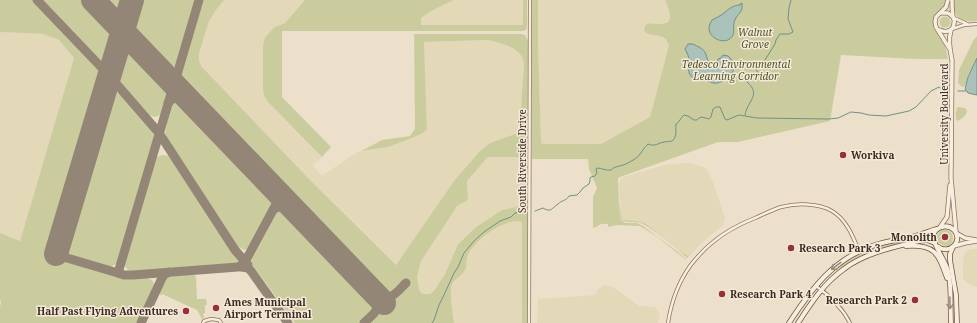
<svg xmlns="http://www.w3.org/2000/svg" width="977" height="323" viewBox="0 0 977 323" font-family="'Noto Serif',serif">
  <rect width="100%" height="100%" fill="#ede0ca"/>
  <g fill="#e3d8b8">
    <polygon points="224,0 305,0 285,23 275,27 268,102 322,157 313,166 322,176 348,158 361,151 388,147 407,140 423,133 427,129 424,42 487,40 496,41 518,51 523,58 524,63 520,123 519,130 515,134 490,143 479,152 454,181 396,265 309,179 202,67 199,61 199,54 209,21 216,10"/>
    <polygon points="454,0 523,0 523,25 421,25 421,18 433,10"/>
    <polygon points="538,0 665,0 670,11 671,16 669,20 662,24 652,23 657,35 662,36 667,39 669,45 650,117 601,144 543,144 541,143 538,48"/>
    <polygon points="0,32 43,34 59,40 74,58 20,241 0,233"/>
    <polygon points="488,157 527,157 527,192 517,189 521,192 520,204 517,207 502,210 476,227 458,243 445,274 434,291 430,294 425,294 421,293 419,288 417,277 421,261 454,211 457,206 468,200 467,181"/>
    <polygon points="691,163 703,167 706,169 713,182 725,218 723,225 721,227 705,240 688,256 681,252 646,224 641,222 623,220 621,214 619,186 620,180 623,177 668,164"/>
    <polygon points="517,221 522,222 522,323 454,323 450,290 453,282 465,271 468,256 474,246 490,232 504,224"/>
    <polygon points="971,249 977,249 977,287 967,283 963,279 963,260 965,252"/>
    <polygon points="605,285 613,287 639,306 655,307 658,311 660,315 658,323 537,323 538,299 595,295 598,289"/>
  </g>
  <g fill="#cacc9e">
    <polygon points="0,0 33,0 103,73 48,255 124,278 146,278 152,280 154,284 154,287 138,323 0,323 0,307 1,302 0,300 0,233 20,241 74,58 59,40 43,34 1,32 0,33"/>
    <polygon points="42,0 85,0 115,32 106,61 103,61 98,59"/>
    <polygon points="102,0 124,0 119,18"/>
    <polygon points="142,0 196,0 176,65 173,68 169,70 132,32"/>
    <path d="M202,0h22l-8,10 -7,11 -10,33v7l3,6 107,112 87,86 58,-84 25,-29 11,-9 25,-9 4,-4 1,-7 4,-60c-1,-4 -2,-8 -6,-11 -6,-6 -23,-11 -31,-12l-63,2 3,87 -4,4 -16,7 -19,7 -27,4 -13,7 34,-18 28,-4 5,-7 -1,-95h108l3,1 3,6 -1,116h-39l-21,24 1,19 -11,6 -3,5 -33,50 -4,16 2,12 2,4 3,1h6l4,-3 11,-17 13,-30 18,-17 26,-17 15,-3 3,-3 1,-12 -5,-4 11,4v131h-5v-101c-16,-5 -47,18 -54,33 -2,5 -1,11 -3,15 -4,8 -13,8 -14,19 -1,8 2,25 3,34h-85l40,-37 -4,-4 -14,13 -5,2 -207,-215z"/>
    <polygon points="305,0 454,0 433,10 421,18 421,25 523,25 523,0 527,0 527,27 526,30 523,31 282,31 282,97 331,147 322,157 268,102 264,95 263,89 263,46 265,37 275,27 285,23"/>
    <path d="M532,0h6v48l3,93v2l3,1h57l49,-27 19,-72c-2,-3 -2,-6 -6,-8 -5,-3 -26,-1 -16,-13 4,-1 9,0 14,0 15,-1 8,-15 4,-24h281l-3,9 -7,6 -3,12c2,3 4,4 6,7 6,7 7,16 9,25h-33l-74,-4 -11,66 -92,21h-20l-98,35c-1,13 -2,30 3,43 8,1 15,0 23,4l35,28 7,4 11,-11 -12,13c-12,-11 -30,-26 -44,-34 -7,-4 -15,0 -21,-4 -4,-14 -3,-29 -2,-43l-2,1 1,27 2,15 4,3h12l6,3 35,26 8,7h-1l-29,-23 -16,-10 -23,-1 -9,2v-3c-4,-1 -9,0 -12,3l-3,1v-31l4,-9 -8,-19 -1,-10h-56z"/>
    <path d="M953,0h24v21c-18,2 -23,-3 -24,-21z"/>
    <circle cx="945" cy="22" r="5.5"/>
    <polygon points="977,36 977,58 968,75 965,86 962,87 958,83 959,70 973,41"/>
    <path d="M128,46l41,43c-3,12 -4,37 -23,24l-29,-33z"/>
    <path d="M118,93l3,1 31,37 3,7 -1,7 -34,113c-3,6 -5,8 -12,9l-40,-12 -2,-3 44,-148 5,-10z"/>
    <polygon points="177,101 181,101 276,199 252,243 249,247 245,250 238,247 234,241 173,149 165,133 170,107 172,104"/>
    <path d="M958,107l7,1 2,3c-1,5 -5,8 -10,10 -2,-3 -2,-11 1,-14z"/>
    <path d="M162,155c7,0 9,3 13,8l63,96 -1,5 -103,8 -6,-2 -3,-4v-5l20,-67 12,-37z"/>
    <polygon points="280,209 285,209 376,304 373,310 360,323 295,323 251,263 252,259 277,212"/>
    <path d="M944,229c10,2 11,10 6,17 -14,1 -19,-12 -6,-17z"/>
    <path d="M924,235v3c-20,5 -41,8 -61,17 -9,4 -18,10 -26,17l-1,-1c4,-4 7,-8 11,-11 22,-15 52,-19 77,-25z"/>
    <path d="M190,273l4,2 2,2 1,22h9l1,6h-2v8l-2,1 1,4 -2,1 -5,-9 -35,-16 -1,2c-2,-4 -2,-5 0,-9 7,-15 14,-12 29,-14z"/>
  </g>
  <g fill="#aac2b9" stroke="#719086">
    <path d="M742,3c1,11 -4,9 -7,17 -3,6 0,11 -2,15 -5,11 -23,5 -24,-6 0,-3 1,-6 3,-9 4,-2 8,-4 12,-7 5,-4 9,-8 16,-8v-1z"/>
    <path d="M688,44h5c10,5 12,5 15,17l3,3h3l4,-4v-1l3,-1 2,-3 5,1c13,11 2,24 -11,27 -4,1 -8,-2 -12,-3 -5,0 -10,1 -14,-4 -4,-4 -1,-10 -2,-15 0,-5 -2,-8 -4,-12z"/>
    <polygon points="977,58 977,95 968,93 965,89 968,77"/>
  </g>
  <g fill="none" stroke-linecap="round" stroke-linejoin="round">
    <g stroke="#719086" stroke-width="1">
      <polyline points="958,91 966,91"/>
      <path d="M745,115c2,-14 17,-20 2,-33v-4l2,-1 8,-1 1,-3 -2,-4v-4l7,-3 2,-2 10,-16 1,-4 4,-6h9l4,-2 -5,-13 1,-11 2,-8"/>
      <path d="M535,211l8,-3c8,5 9,0 15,-4 4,-4 8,-3 11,-8l8,-1 3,-3 3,-4 6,-4 1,-3v-3l1,-1 4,-1 2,-3 -1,-4 1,-1c5,0 9,3 14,2 4,-4 7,-3 12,-5 4,-1 8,-4 12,-6 6,-4 8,-11 13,-15 7,3 10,-1 16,-2 4,-1 9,1 11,-5 2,-4 0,-8 1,-13 4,-2 4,-6 8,-9l4,1 6,4h3l2,-2 3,-1 7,2 2,-2 2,-8 3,-2h4l5,12 2,1 12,-5 18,3 72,1 9,-1 13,-6 10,1 8,2 17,1 23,-5 7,-4 15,-16 8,-4 4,3 4,-1"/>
      <polyline points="432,323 434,320 439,305 444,295 454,273 458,267 464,253 474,241 484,232 500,221 511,217 515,213 525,211"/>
    </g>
    <g stroke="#948676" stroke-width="9">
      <polyline points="37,0 103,69"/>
      <polyline points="122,39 112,71 112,76 113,80 159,133 235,250 248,265"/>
      <path d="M143,54l26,27c4,8 2,14 -1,22"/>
      <polyline points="188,99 176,86 176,78 199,0"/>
      <path d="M252,167l23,24c4,7 2,12 -2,19"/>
      <path d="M62,235c-2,9 -4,18 5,23l51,15 6,2h9l105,-8 3,-2 4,-3 28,-52c5,-4 9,-5 15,-4l26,26"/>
      <polyline points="241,267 248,268 251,271 288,323"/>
      <path d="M118,273l50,-169c13,-20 31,8 41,18"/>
      <polyline points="141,323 162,278 164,275 169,272"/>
      <path d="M364,323c9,-9 15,-11 14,-25 14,2 19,-6 28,-15"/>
    </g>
    <g stroke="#948676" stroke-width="24">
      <polyline points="93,0 384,303"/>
      <polyline points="56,254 132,0"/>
    </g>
    <g stroke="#8a725f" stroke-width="4">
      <g id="minor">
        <polyline points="954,18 967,24"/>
        <polyline points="952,29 964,25 977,24"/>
        <path d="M816,286c14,10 26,21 34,37"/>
        <polyline points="203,323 204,321 211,319 219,320 221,323"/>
        <polyline points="529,323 530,0"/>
        <path d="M668,323c3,-20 10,-40 22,-57 7,-9 14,-17 23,-24 13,-11 27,-18 42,-24 9,-4 17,-8 26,-11 16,-4 37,-4 51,4 15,9 21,26 27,40"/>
      </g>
    </g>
    <g stroke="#8a725f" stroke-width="5">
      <g id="tertiary">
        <polyline points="948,0 946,7 936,17 935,22 936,27 949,48"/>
        <polyline points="942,13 948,13 953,17"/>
        <path d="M940,30c6,3 14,1 14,-7 1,-4 0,-2 -1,-6 -1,-6 -1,-12 -1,-17"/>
        <path d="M951,30c-3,10 -1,19 1,30l-1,118 5,54"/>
        <polyline points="940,227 947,217 950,185"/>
        <polyline points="956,233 965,238 976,240"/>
        <polyline points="954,246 965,243 977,241"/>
      </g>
    </g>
    <g stroke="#6c5342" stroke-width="5.5">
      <g id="secondary">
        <path d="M906,246c29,-2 32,7 41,32"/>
        <path d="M937,246c12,10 27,-5 17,-16 -7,-7 -20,-3 -21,7 0,7 13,25 15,34 4,15 2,36 3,52"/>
        <polyline points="953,247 950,254 950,260 956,295 957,323"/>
        <path d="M789,323c23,-35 45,-65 86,-78 12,-4 24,-5 36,-8 9,-2 18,-6 26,-8"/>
        <path d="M798,323c13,-20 26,-40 46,-54 21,-16 50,-22 75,-28l8,-1 8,3"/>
      </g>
    </g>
    <use href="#minor" stroke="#f8eedd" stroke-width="2.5"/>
    <use href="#tertiary" stroke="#f8eedd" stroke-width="3.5"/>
    <use href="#secondary" stroke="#f8eedd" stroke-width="4"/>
  </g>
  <defs><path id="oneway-shaft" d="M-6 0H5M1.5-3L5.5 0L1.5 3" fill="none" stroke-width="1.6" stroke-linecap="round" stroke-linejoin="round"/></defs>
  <g stroke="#9a8c80">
    <use href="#oneway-shaft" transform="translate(836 266) rotate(143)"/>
    <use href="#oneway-shaft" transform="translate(950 303) rotate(89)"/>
  </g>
  <g fill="#96313b" stroke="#f5ead9" stroke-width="1.5">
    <circle cx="843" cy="155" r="4"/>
    <circle cx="945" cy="237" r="4"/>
    <circle cx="791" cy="248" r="4"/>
    <circle cx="722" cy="294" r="4"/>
    <circle cx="915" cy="300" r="4"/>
    <circle cx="216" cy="308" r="4"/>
    <circle cx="186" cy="311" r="4"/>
  </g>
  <g text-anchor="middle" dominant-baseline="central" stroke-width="3" stroke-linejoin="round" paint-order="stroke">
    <g font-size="10" font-style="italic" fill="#4f5629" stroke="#f5ead9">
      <text x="755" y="32">Walnut<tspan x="755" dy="12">Grove</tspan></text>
      <text x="736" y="64">Tedesco Environmental<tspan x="736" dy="12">Learning Corridor</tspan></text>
    </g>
    <g font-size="10" fill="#3b2b22" stroke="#f5ead9">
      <text transform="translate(944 114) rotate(-90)">University Boulevard</text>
      <text transform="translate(522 161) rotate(-90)">South Riverside Drive</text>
    </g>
    <g font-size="10" font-weight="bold" fill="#3b2b22" stroke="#f5ead9" text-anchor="start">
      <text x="851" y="155">Workiva</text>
      <text x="937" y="237" text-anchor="end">Monolith</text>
      <text x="799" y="248">Research Park 3</text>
      <text x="730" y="294">Research Park 4</text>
      <text x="907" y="300" text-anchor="end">Research Park 2</text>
      <text x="224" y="302">Ames Municipal<tspan x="224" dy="12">Airport Terminal</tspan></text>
      <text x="178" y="311" text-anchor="end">Half Past Flying Adventures</text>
    </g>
  </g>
</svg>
